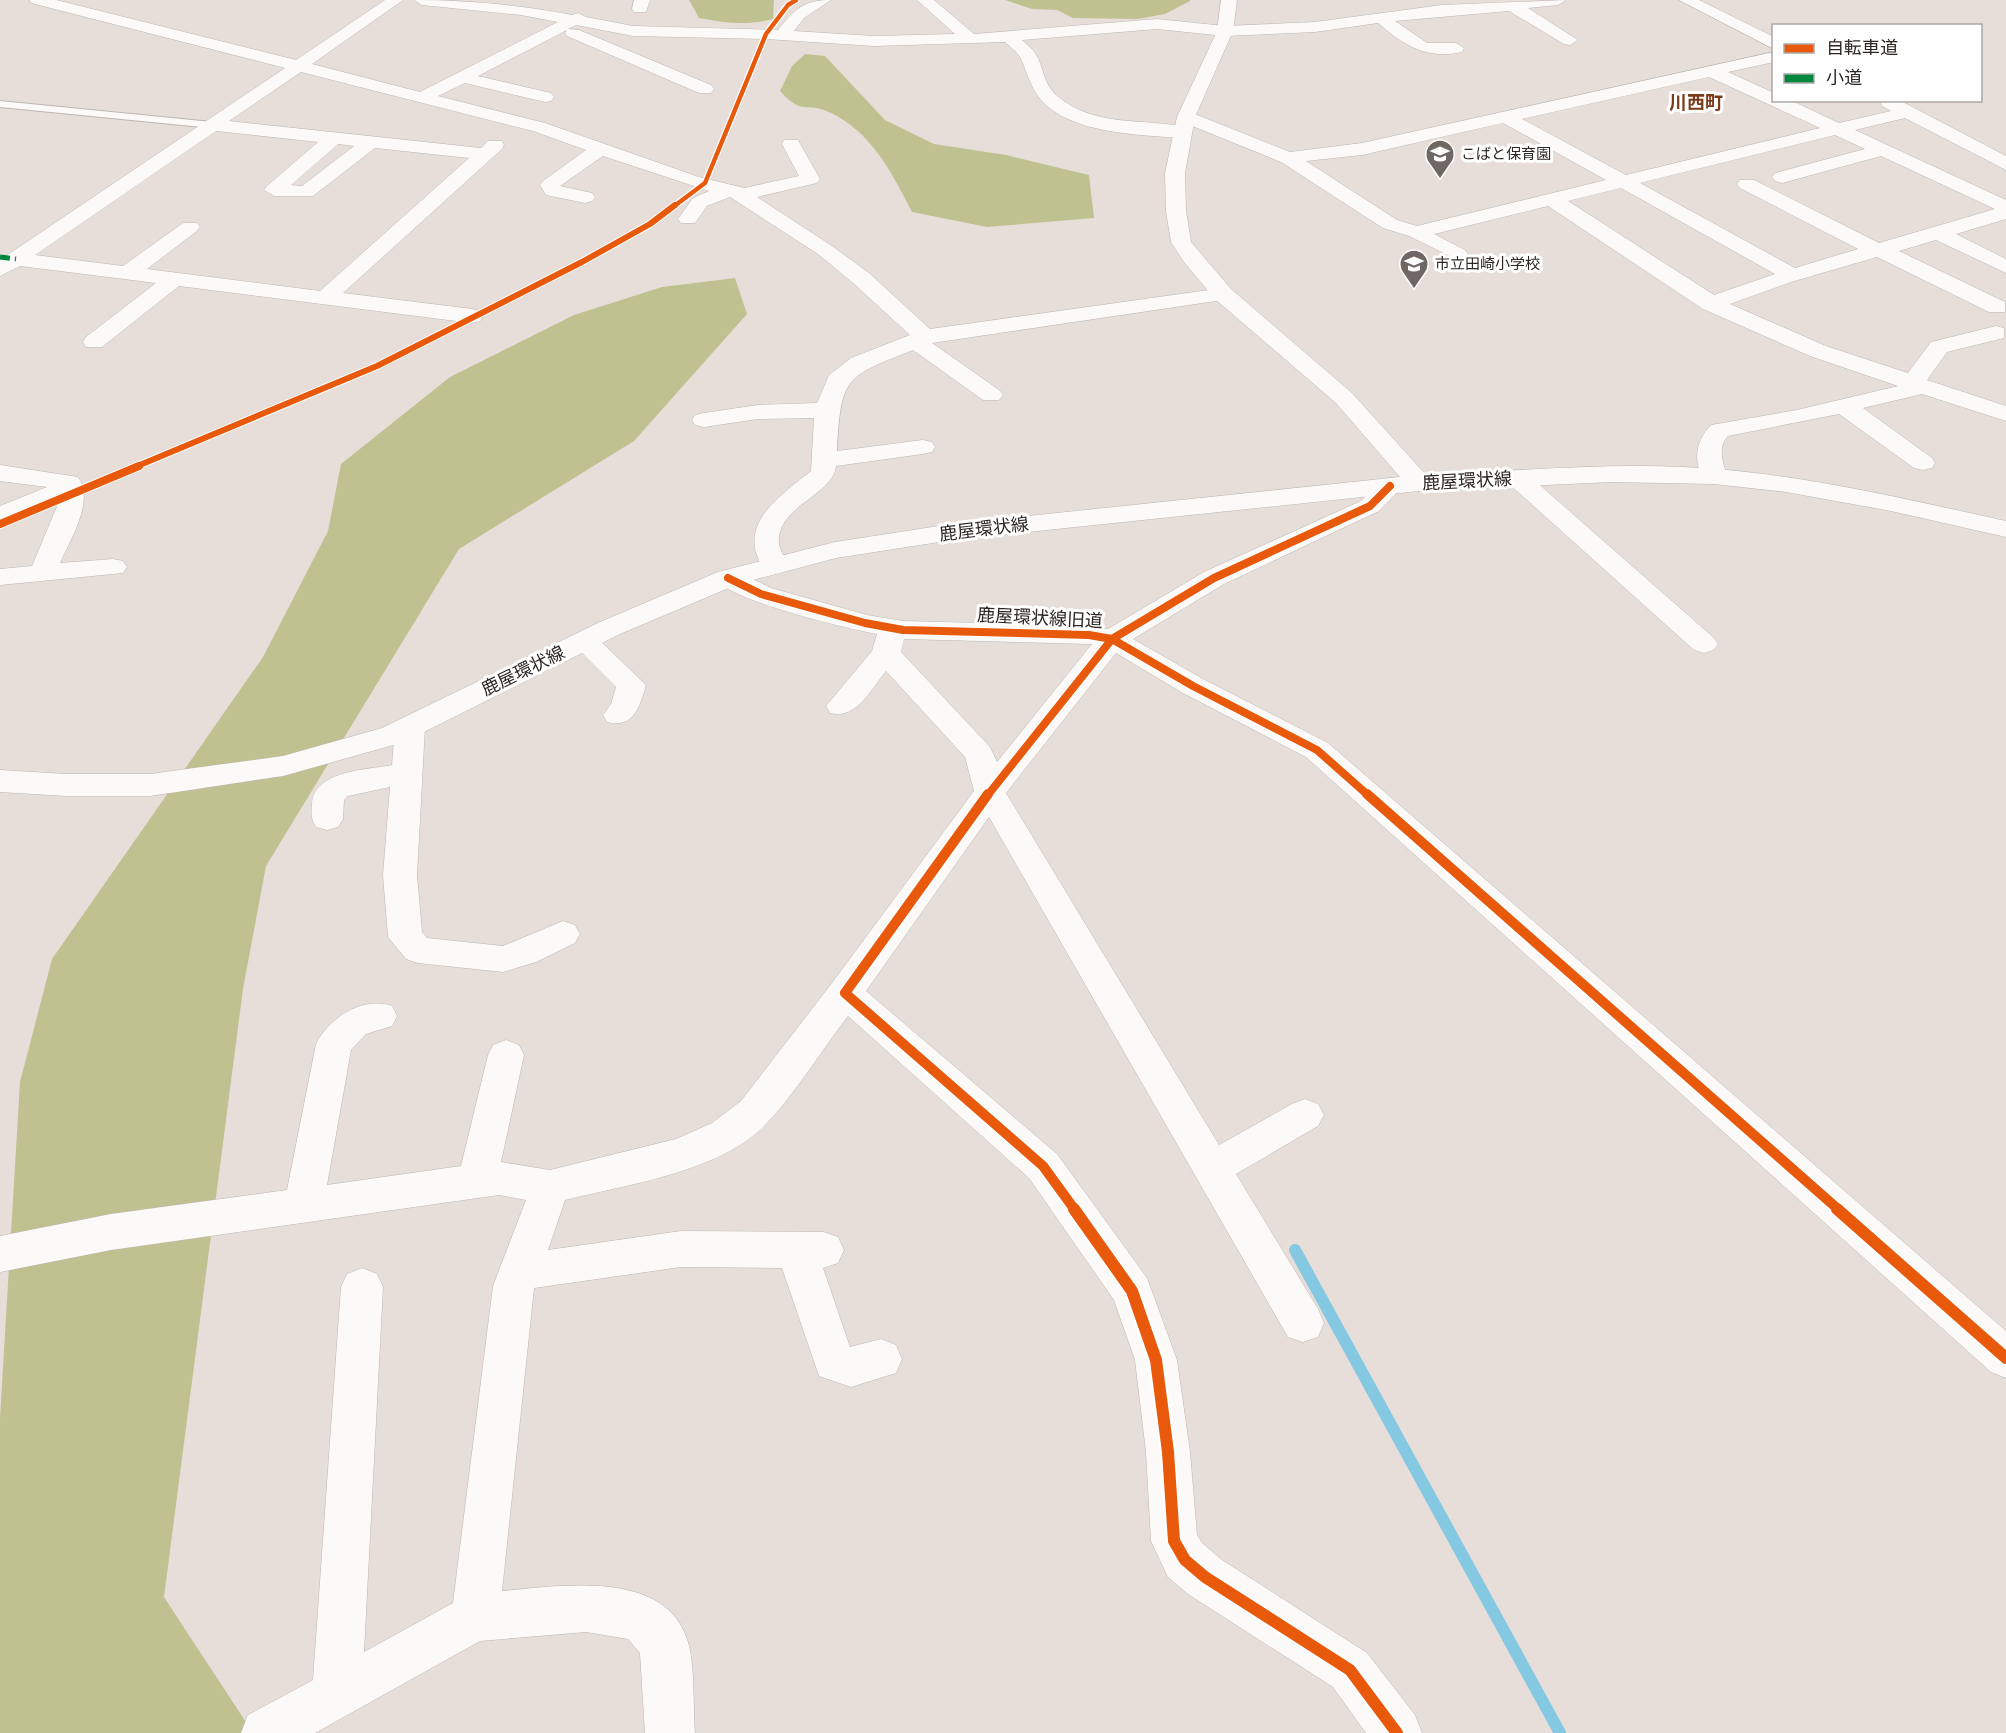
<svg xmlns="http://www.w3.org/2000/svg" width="2006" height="1733" viewBox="0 0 2006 1733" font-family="'Fira Sans Condensed','Noto Sans JP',sans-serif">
  <rect width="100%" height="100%" fill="#e7deda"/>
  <g fill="#c0c190">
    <path d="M689,0h85l-1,19c-26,7 -47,4 -74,-1z"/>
    <polygon points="1005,0 1190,0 1190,1 1165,14 1138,19 1073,18 1057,10 1032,9"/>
    <path d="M805,54l20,2 60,64 49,24 72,11 83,20 5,43 -107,9 -75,-15c-20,-39 -41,-81 -83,-100 -24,-11 -25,5 -49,-21l12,-25z"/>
    <polygon points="735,278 747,314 634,441 459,549 266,866 243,989 164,1597 253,1733 0,1733 0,1418 20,1082 52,959 263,657 328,531 341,464 450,377 574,315 662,287"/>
  </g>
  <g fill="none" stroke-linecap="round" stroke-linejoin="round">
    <polyline stroke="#84c8e2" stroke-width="12" points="1295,1250 1560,1733"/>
    <g stroke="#bdb6b2" stroke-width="2">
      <polygon id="lane" points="0,101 212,122 217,125 212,128 0,107"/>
    </g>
    <g stroke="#bdb6b2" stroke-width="1">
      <g id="street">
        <path d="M29,0h27l240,60 89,-60h18l-91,64 108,28 138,-70 -37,-7 -99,-10 -8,-5c54,0 105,5 158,15l6,-2 8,4 47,9 145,4c17,-21 25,-30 53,-30l-27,18 -10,13 80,5 81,-2 -38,-34h17l40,34 183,-15 68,7 90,-4 127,-17 124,-5 -8,5 -30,3 50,32 -8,5 -6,-1 -55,-33 -114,10 32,22h29l8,5 -2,4c-36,8 -58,-7 -84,-29l-63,9 -90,4 -68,-7 -135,11c4,4 10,8 13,13 9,14 8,30 21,42 39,34 88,22 133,33l3,4 -9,6c-42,-3 -112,-4 -142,-38 -11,-13 -13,-26 -20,-41 -3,-7 -11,-12 -16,-17l-131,4 -108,-7 -133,-3 -57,-11 -8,4 11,1 132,55 3,4 -3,4h-12l-132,-57 -2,-3 2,-3 -89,46 73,17 3,4 -3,4 -6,1 -80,-19 -27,13 107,27 154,54 45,11 55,-12 -17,-32 2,-4h14l22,39 -3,4 -60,14 75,49 37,27 61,56 293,-41 8,1 3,5 -3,5 -8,1 -291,43 67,47 4,5 -4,5h-16l-70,-50c-68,27 -72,26 -76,101l86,-11 9,2 3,5 -3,5 -9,2 -87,12c-2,29 -60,40 -57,77 1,8 6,15 9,22l-3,6 -10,2 -10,-2c-31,-46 13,-73 46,-100l3,-53 -56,1 -54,8 -9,-2 -3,-5 3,-5 9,-2 54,-8 59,-2 12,-28 22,-17 59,-23 -57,-52 -35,-29 -88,-57 -23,9 -12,17h-14l-3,-4 15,-21 16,-7 -106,-35 -43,30 32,7 3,4 -3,4 -7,2 -39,-8 -6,-10 3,-4 43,-31 -53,-19 -232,-59 -72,49 252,27 7,-7h14l2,4 -2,4 -159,144 129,16 8,2 3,5 -3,5 -8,2 -293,-37 -77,61h-16l-3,-5 3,-5 70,-54 -136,-17 -20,10v-16l285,-192 -254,-65zM216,131l102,11 -51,44 -3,4 10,6h39l62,-48 94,10 -149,133 -173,-22 50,-38 3,-4 -3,-4h-14l-60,43 -88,-11zM338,144l16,2 -52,40 -11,-1z"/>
        <polygon points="634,0 650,0 646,12 634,12 632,9"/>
        <polygon points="1679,0 1699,0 1774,37 1774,49"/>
        <path d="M1774,52v10l-46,10 46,21v7h16l49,23 52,-12 -9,-5 -2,-6h19l107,56v14l-101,-52 -50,12 151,70v19l-50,15 50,25v14l-70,-33 -37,11 106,51v10h-16l-112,-55 -86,25 -61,22 96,42 82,27 23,-31 65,-16 8,2v10l-57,14 -20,28 79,26v15l-84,-27 -59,14 69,50 3,5 -3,5 -9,2 -9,-2 -75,-54 -111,22c-11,11 -5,27 -1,40l-4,5 -9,3 -9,-3c-13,-19 -9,-41 6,-56l86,-15 101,-24 -88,-30 -107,-47 -155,-103 -114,28 31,16 3,4 -3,4 -7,2 -49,-24 -26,-8 -102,-66 -101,-41 -3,-4 3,-4h12l98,39 72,-9zM1709,77l111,51 -194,47 -104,-56zM1503,123l103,57 -189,46 -20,-6 -91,-59 56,-6zM1835,135l30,14 -90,24 -3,4 3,4 7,2 99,-27 114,53 -116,34 -125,-63h-14l-3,4 3,4 118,61 -63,19 -155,-85zM1621,188l154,86 -61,21 -146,-94z"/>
        <path d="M0,465l78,12c17,24 -8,63 -18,86l53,-4 10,2 4,6 -4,6 -123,12v-16l32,-3 26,-62v-3l-58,22v-17l47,-19 -47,-6z"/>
        <polygon points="1517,470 1526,473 1714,638 1718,644 1714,650 1704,653 1694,650 1508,483 1504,478 1508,473"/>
        <path d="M1390,478l9,3 4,5 -24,25 -155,73 -91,55 70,40 125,64 678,588v47l-15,-6 -685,-615 -123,-64 -67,-40 -110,140 213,352 73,-41 13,-5 13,5 6,11 -6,11 -82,48 82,135 6,14 -6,14 -15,5 -15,-5 -299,-520 -123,174 191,163 90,124 30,82 13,92 7,83 5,8 20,17 145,93 48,62 7,18h-56l-33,-46 -145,-93 -20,-17 -17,-36 -5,-89 -11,-92 -21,-60 -85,-122 -181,-162c-27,35 -51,75 -80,106 -46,50 -140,62 -203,78l-17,50 133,-19 143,1 14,5 6,13 -6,13 -15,5 27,79 31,-8 15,6 6,14 -6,14 -45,14 -32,-11 -37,-108 -101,-1 -147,21 -32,303c57,-5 165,-23 186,51 7,24 5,65 7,91h-50l-5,-80 -12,-14 -42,-7 -106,9 -165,92h-74l7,-18 65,-35 28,-393 6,-13 15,-6 15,6 6,13 -19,365 89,-49 40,-317 33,-86 -27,-5 -388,55 -111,22v-36l111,-22 176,-24 29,-146c13,-26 46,-48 76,-38l5,10 -5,10 -26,8 -15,16 -24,135 134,-19 27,-111 5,-10 13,-5 13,5 5,10 -23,107 49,8 126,-31 36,-16 29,-22 91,-118 142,-192 -9,-34 -79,-86c-15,18 -29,49 -56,42l-4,-7 46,-55 5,-17c-31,-6 -147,-33 -163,-56l4,-6 10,-2 10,2 33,16 96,27 36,6 186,5 19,3 96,-57 157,-71 20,-20zM904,639l185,5h3l-95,118 -7,-15 -89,-95z"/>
        <path d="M584,632l10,3 52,50c-6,21 -12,44 -39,37l-4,-7 8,-11 5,-17 -46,-46 4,-6z"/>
        <path d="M410,717l11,3 4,7 -8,148 5,57 5,6 76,8 60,-25 12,4 5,9 -5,9 -39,19 -33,10 -85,-9 -12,-4 -18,-22 -5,-62 7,-88 -42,9 -4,4 -1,19 -5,8 -11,3 -11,-3c-5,-8 -5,-13 -4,-23 2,-34 55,-34 80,-39l3,-38 4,-7z"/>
      </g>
    </g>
    <g stroke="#bdb6b2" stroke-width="1">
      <path id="secondary" d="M1221,0h16l-4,31 -38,86 -10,56 1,38 5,31 40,47 121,104 74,82c96,-4 194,-14 290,-6 98,8 194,31 290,52v16l-115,-26 -105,-19 -72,-8 -103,-2 -192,9 -467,49 -116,18 -98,26 -118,50 -216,108 -121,34 -133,20h-84l-66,-4v-22l66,4h84l133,-18 99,-28 218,-106 118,-50 117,-30 117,-18 448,-47 -64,-74 -121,-104 -31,-37 -13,-20 -5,-31 -1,-38 12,-56 40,-86z"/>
    </g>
    <g stroke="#c3c0bf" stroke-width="2" stroke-dasharray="2 2" stroke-linecap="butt">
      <polyline points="712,165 758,56"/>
      <polyline points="494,305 625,239 661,215"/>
      <polyline points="138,467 377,366 434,336"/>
    </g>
    <polyline stroke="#c3c0bf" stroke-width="3" stroke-dasharray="4 4" stroke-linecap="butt" points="98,484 141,466"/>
    <use href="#lane" fill="#fbfaf9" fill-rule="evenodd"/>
    <use href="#street" fill="#fbfaf9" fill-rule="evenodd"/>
    <use href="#secondary" fill="#fbfaf9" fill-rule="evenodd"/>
    <polyline stroke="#00873e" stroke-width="5" stroke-dasharray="10 5" stroke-linecap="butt" points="0,257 16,259"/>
    <g stroke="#fff" stroke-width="7">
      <polyline id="cycleway-far4" points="673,207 705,183 766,34 788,5 796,0"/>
    </g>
    <g stroke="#fff" stroke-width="8">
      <polyline id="cycleway-far3" points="135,467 377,366 582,262 650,224 675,205"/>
    </g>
    <g stroke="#fff" stroke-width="10">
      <g id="cycleway-far2">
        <polyline points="0,524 139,466"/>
        <polyline points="728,578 761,594 865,623 903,630 1089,635 1112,639 1193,686 1317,750 1369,796"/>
        <polyline points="987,796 1112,639 1214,578 1370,506 1390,486"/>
      </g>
    </g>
    <g stroke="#fff" stroke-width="14">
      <g id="cycleway-far1">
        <polyline points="988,794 845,993 1043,1166 1075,1210"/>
        <polyline points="1367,794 1839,1210"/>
      </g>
    </g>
    <g stroke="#fff" stroke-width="16">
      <g id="cycleway">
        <polyline points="1074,1209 1132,1291 1156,1360 1168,1452 1174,1541 1185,1560 1205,1577 1350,1670 1397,1733"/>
        <polyline points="1837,1209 2006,1358"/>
      </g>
    </g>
    <use href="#cycleway-far4" stroke="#e8590c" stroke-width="4.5"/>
    <use href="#cycleway-far3" stroke="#e8590c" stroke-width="6"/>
    <use href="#cycleway-far2" stroke="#e8590c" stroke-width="8"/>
    <use href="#cycleway-far1" stroke="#e8590c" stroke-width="10"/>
    <use href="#cycleway" stroke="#e8590c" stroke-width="12"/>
  </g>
  <defs>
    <g id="school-pin" transform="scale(1.5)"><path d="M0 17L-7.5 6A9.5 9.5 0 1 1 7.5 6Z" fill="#6e6764" stroke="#fff"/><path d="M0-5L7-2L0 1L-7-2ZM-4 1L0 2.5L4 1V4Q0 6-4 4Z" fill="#fff"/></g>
  </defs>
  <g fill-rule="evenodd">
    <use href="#school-pin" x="1440" y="154"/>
    <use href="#school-pin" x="1414" y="264"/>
  </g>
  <g text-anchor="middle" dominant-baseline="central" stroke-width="6" stroke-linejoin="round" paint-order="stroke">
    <g font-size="15" fill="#2d2724" stroke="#fff" text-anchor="start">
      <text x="1461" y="154">こばと保育園</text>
      <text x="1435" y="264">市立田崎小学校</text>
    </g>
    <g font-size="18" font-weight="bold" fill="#7b3b1a" stroke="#fff">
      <text x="1696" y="103">川西町</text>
    </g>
    <g font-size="18" fill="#2d2724" stroke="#fff">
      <text transform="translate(1467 481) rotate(-3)">鹿屋環状線</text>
      <text transform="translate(984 529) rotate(-7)">鹿屋環状線</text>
      <text transform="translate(1040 618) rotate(3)">鹿屋環状線旧道</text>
      <text transform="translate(523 671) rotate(-26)">鹿屋環状線</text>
    </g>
  </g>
  <rect x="1772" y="24" width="210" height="78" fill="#ffffff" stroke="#aba9a7" stroke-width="1.5"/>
  <rect x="1784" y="44" width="30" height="9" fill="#e8590c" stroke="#aba9a7" stroke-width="1.5"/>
  <text x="1826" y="54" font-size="18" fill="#2d2724">自転車道</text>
  <rect x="1784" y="74" width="30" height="9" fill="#00873e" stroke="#aba9a7" stroke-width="1.5"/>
  <text x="1826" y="84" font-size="18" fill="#2d2724">小道</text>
</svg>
